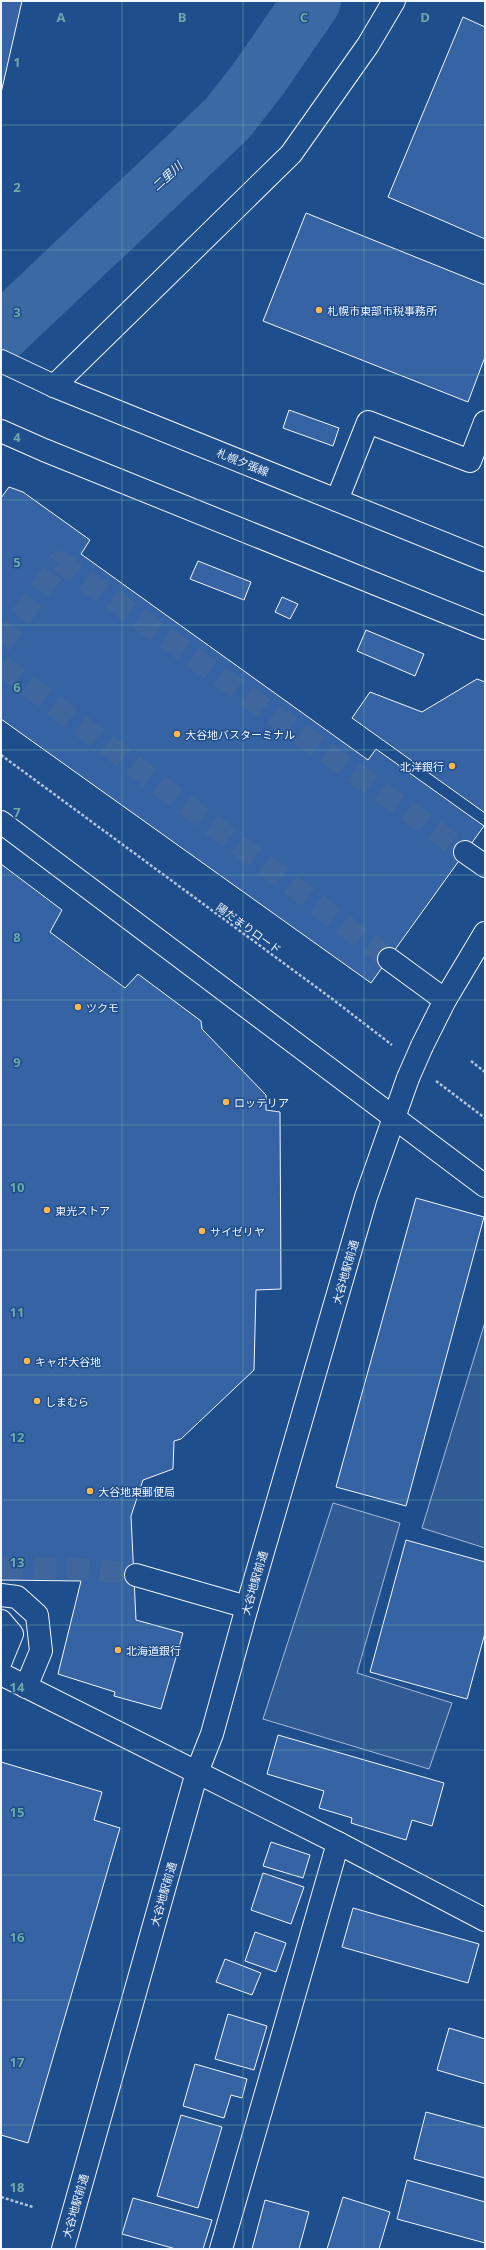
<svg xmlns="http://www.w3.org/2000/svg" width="486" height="2250" viewBox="0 0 486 2250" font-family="'Open Sans','Noto Sans JP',sans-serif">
  <rect width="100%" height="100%" fill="#1f4e8c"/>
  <g fill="#305b95" stroke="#a8bbd7">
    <polygon points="485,1322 485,1548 422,1528"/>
    <polygon points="333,1503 400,1523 357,1673 452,1703 429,1769 263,1719"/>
  </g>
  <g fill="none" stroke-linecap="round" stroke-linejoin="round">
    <polyline stroke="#3b69a3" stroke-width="58" points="1,333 227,119 259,78 312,1"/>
  </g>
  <g fill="#3563a3" stroke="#f2f6ff">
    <polygon points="1,1 22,1 1,93"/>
    <polygon points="463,17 485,27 485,239 388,197"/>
    <polygon points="306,213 485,285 485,357 468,402 263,321"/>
    <polygon points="289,410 339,428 333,446 283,428"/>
    <polygon points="9,487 23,492 90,540 81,554 368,760 376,749 484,826 371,983 1,719 1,498"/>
    <polygon points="198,561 251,582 244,600 190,579"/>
    <polygon points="282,597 298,604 290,619 275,612"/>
    <polygon points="366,630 424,654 415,676 357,651"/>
    <polygon points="477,679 485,682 485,813 352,718 370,692 422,712"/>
    <polygon points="1,864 62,910 50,932 125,988 138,974 201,1021 202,1029 266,1095 266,1110 280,1112 281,1289 256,1290 254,1370 181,1439 174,1441 173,1469 143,1480 131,1516 136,1620 183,1633 161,1709 114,1696 115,1692 58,1674 81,1581 1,1580"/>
    <polygon points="416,1198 484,1217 406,1506 336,1487"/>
    <polygon points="406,1540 485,1562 485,1633 467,1699 370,1672"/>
    <polygon points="278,1735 444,1783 432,1826 412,1820 406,1840 351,1823 352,1818 319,1808 324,1791 267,1774"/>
    <polygon points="1,1762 102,1792 94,1820 120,1828 28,2143 1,2135"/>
    <polygon points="271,1842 310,1855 303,1878 263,1866"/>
    <polygon points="263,1873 304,1887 291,1924 251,1910"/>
    <polygon points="353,1908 479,1944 468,1983 342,1947"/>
    <polygon points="255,1932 286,1943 276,1972 245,1961"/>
    <polygon points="225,1959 261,1973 252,1995 216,1982"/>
    <polygon points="228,2014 267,2026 254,2070 215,2059"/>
    <polygon points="449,2028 485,2039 485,2084 437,2070"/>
    <polygon points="195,2064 247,2079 242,2098 231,2095 224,2118 183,2106"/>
    <polygon points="426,2112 485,2128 485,2178 414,2159"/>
    <polygon points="181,2115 222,2127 198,2208 157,2196"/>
    <polygon points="407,2180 485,2202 485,2243 397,2219"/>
    <polygon points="343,2197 390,2212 379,2249 327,2249"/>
    <polygon points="133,2198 212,2220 203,2249 176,2249 122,2234"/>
    <polygon points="265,2200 309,2212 299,2249 252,2249"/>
  </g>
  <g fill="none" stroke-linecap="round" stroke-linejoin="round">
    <g stroke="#3f679d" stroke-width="22" stroke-dasharray="22 11" stroke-linecap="butt">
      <polyline points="1,644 60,562 465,852"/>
      <polyline points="1,665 389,959"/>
      <polyline points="1,1567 89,1569 136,1575"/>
    </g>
    <g stroke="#f2f6ff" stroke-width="24">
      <g id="minor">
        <polyline points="54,386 291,154 368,45 394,1"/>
        <polyline points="337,500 368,422 470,461 485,422"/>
        <polyline points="1,822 485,1186"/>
        <polyline points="465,852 485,866"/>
        <polyline points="389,959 445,1000"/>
        <polyline points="422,1046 445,1000 485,933"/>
        <polyline points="136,1575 247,1607"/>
        <polyline points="1,1595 17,1597 37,1615 41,1651 26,1687"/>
        <polyline points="1,1621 12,1634 1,1661"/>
        <polyline points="1,1674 338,1843 485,1920"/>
        <polyline points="63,2249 197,1772 212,1734 247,1607 366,1197 408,1078"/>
        <polyline points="221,2249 338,1843"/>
      </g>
    </g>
    <g stroke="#f2f6ff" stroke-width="24">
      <g id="major">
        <polyline points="1,361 54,386 485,560"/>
        <polyline points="1,431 44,450 485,628"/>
      </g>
    </g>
    <g stroke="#b3c4dc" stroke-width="2.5" stroke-dasharray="3 2" stroke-linecap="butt">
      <polyline points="1,755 331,998 392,1045"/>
      <polyline points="471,1061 485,1072"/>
      <polyline points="436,1081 485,1118"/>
      <polyline points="1,2197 33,2207"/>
    </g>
    <use href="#minor" stroke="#1f4e8c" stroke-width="22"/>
    <use href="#major" stroke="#1f4e8c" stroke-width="22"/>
    <g stroke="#f2f6ff" stroke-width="24" stroke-linecap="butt">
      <polyline id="minor-bridge" points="408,1078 422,1046"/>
    </g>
    <use href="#minor-bridge" stroke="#1f4e8c" stroke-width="22"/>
  </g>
  <path fill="none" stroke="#6aa9a8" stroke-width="1" stroke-opacity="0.55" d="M122,1v2248M243,1v2248M364,1v2248M1,125h484M1,250h484M1,375h484M1,500h484M1,625h484M1,750h484M1,875h484M1,1000h484M1,1125h484M1,1250h484M1,1375h484M1,1500h484M1,1625h484M1,1750h484M1,1875h484M1,2000h484M1,2125h484"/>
  <g fill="#ffb74d" stroke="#1f4e8c" stroke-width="1.5">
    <circle cx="319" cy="310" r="4"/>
    <circle cx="177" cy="734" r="4"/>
    <circle cx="452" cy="766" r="4"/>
    <circle cx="78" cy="1007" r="4"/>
    <circle cx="226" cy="1102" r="4"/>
    <circle cx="47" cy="1210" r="4"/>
    <circle cx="202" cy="1231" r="4"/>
    <circle cx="27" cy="1361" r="4"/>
    <circle cx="37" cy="1401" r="4"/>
    <circle cx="90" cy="1491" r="4"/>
    <circle cx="118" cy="1650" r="4"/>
  </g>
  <g text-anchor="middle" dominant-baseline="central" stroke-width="3" stroke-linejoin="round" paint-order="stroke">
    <g font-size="11" fill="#f2f6ff" stroke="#1f4e8c" text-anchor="start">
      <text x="327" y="310">札幌市東部市税事務所</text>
      <text x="185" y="734">大谷地バスターミナル</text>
      <text x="444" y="766" text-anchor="end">北洋銀行</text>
      <text x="86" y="1007">ツクモ</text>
      <text x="234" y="1102">ロッテリア</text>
      <text x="55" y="1210">東光ストア</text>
      <text x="210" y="1231">サイゼリヤ</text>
      <text x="35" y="1361">キャポ大谷地</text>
      <text x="45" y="1401">しまむら</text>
      <text x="98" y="1491">大谷地東郵便局</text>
      <text x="126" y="1650">北海道銀行</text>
    </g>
    <g font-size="11" fill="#f2f6ff" stroke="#1f4e8c">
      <text transform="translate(243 462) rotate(22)">札幌夕張線</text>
      <text transform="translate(249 928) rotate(36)">陽だまりロード</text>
      <text transform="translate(345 1272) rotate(-74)">大谷地駅前通</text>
      <text transform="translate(254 1583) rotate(-74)">大谷地駅前通</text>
      <text transform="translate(163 1894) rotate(-74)">大谷地駅前通</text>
      <text transform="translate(75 2206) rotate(-74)">大谷地駅前通</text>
    </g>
    <g font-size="12" font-style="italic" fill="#f2f6ff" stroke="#1f4e8c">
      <text transform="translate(167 176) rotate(-43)">二里川</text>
    </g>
  </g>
  <g font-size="13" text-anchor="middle" font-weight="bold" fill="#6aa9a8" stroke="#1f4e8c" stroke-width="3" stroke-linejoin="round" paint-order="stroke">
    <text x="61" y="22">A</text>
    <text x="182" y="22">B</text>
    <text x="304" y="22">C</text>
    <text x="425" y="22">D</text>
    <text x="17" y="67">1</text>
    <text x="17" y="192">2</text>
    <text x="17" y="317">3</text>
    <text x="17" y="442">4</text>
    <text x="17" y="567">5</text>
    <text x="17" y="692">6</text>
    <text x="17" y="817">7</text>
    <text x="17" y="942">8</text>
    <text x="17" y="1067">9</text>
    <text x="17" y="1192">10</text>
    <text x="17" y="1317">11</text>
    <text x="17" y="1442">12</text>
    <text x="17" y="1567">13</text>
    <text x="17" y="1692">14</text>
    <text x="17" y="1817">15</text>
    <text x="17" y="1942">16</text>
    <text x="17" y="2067">17</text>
    <text x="17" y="2192">18</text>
  </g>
  <rect width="486" height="2250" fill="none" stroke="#f2f6ff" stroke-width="4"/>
</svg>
